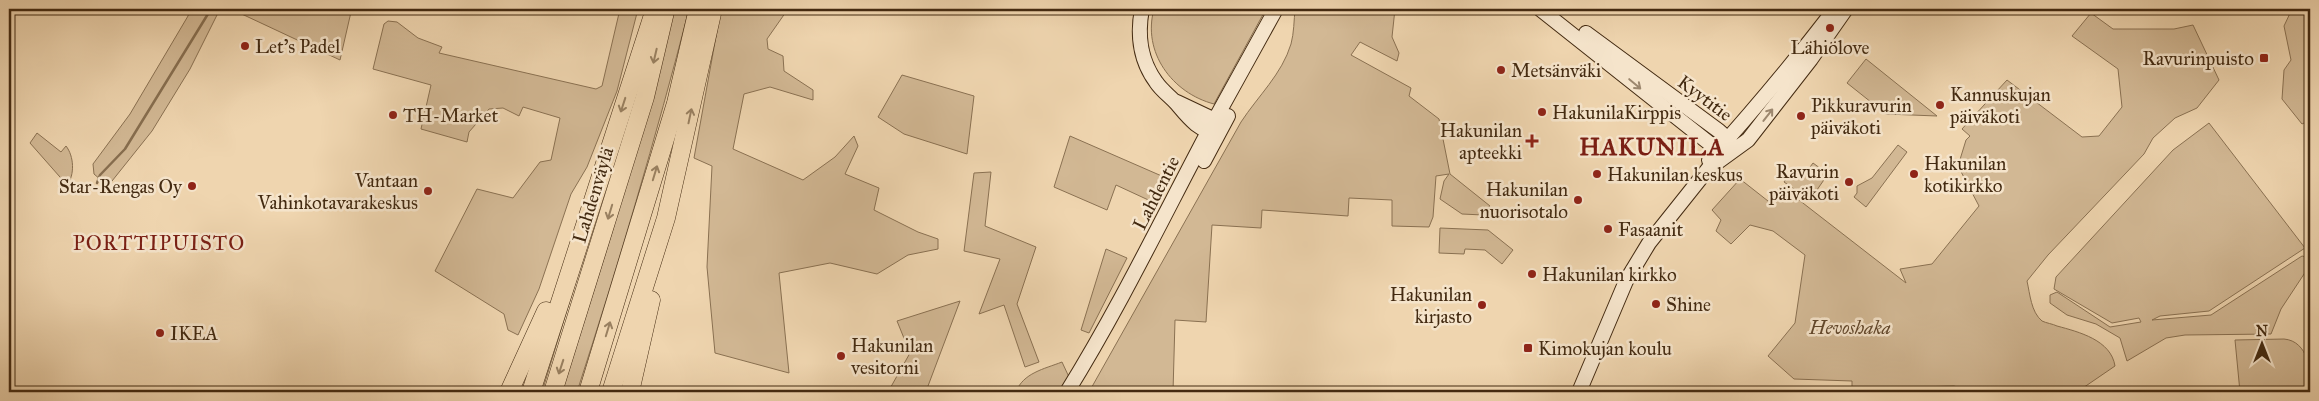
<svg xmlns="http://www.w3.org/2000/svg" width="2319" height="401" viewBox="0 0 2319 401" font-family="'IM FELL Great Primer',serif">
  <rect width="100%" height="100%" fill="#efd5af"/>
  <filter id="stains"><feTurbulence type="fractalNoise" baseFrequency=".004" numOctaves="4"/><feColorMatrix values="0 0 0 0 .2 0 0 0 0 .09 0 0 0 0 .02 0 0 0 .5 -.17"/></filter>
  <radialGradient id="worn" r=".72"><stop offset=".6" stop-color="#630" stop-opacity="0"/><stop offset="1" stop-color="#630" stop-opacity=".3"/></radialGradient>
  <g fill="#d2b894" stroke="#8a7152">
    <polygon points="190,9 220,9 190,69 152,131 108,186 94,174 93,164 130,114 188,16"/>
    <polygon points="231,9 343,9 351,12 340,60"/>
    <polygon points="620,9 638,9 617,91 587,167 571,194 539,289 518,335 508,330 504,314 435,271 477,189 513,198 540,162 551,160 560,118 523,107 519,116 503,108 489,109 469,132 467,142 421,129 431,85 373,69 384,24 388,21 397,22 418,38 442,47 439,53 596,89 602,86"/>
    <path d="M672,9h17c-33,129 -71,256 -112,383h-15l51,-163z"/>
    <polygon points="721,9 788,9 767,39 768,49 783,56 784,71 813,90 813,100 770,87 744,94 733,149 803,180 835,157 854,136 858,146 845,174 879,188 874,210 918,232 938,239 938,249 908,255 877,274 830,263 779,273 789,373 715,353 707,267 712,166 694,158"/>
    <path d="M1154,9h112l-52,95c-42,-11 -72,-52 -60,-95z"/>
    <path d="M1295,9h100l-3,28 7,16 -2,8 -37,-19 -9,13 60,33 -2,8 30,23 11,55 40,32 -7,9 -21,-1 -22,-15 4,-18 5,-7 -13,2 -3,41 -4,10 -37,-1v-26l-43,-2 -1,18 -86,-6 -1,18 -49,-3 -6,97 -31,-2 -2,72h-84l152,-270c17,-26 41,-48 50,-78 3,-11 3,-24 4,-35z"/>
    <polygon points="2292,9 2310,9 2310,120 2302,124 2282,99 2284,70 2291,60 2284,26"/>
    <path d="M2091,13l22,16h61l19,-4 26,55 -22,28 -22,10 -22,20 -9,16 -96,101 -21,26c3,13 4,31 15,40 4,2 11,3 15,5 22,6 54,14 58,40l-38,26h-103l-20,-6 -38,1 -2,5h-62v-11l-58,-2 -26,-23 27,-33 10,-68 -32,-24 -23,-6 -19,19 -15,-13 5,-11 -9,-10 28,-31 28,22 13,-15 125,97 -6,-14 32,-5 47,-58 -21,-40 8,-26 4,-4 -8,-7 45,-49 75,57 17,-1 23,-29 -4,-38 -46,-33z"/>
    <polygon points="1866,59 1937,116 1886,114 1847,83"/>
    <polygon points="902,75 974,96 967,154 904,134 878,117"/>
    <polygon points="2209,123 2305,248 2209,311 2160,316 2152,320 2211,315 2302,256 2310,258 2310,265 2281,309 2271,334 2185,335 2166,338 2127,361 2120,338 2096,324 2067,315 2050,303 2050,295 2057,292 2110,327 2141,322 2139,318 2112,323 2054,289 2056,277 2173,150"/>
    <path d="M37,133l24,19 5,-6c8,10 9,29 1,39l-37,-42z"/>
    <polygon points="1070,136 1164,177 1157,204 1116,185 1107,210 1054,187"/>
    <polygon points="1898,145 1907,152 1866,207 1854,197 1857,193 1857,186 1872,178"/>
    <polygon points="1813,163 1828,174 1810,200 1784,182 1788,176 1802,178"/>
    <polygon points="991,172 985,226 1036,247 1017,304 1039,362 1025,367 1004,305 979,314 1000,259 964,251 974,173"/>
    <polygon points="608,176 542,392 536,392"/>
    <polygon points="1440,228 1488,230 1513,250 1502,264 1485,250 1465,249 1464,254 1439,253"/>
    <polygon points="1106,249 1127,258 1089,333 1081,330"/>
    <polygon points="960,301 928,386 921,392 888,392 910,353 897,321"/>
    <path d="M2284,339c24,2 29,33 24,53h-11v-3l-57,3 -5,-52z"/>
    <path d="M1062,362l7,15 -10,15h-43c7,-19 28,-23 46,-30z"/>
  </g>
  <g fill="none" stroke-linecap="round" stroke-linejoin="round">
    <polyline stroke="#876e4f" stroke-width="2.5" points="97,183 100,175 125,149 211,9"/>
    <g stroke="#432a11" stroke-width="16">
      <g id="secondary">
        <path d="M1142,9c-5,26 -2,51 14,73 6,9 14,14 21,22 11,13 22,28 40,28"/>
        <polyline points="1540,9 1709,143 1718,149 1726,149"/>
        <polyline points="1586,33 1719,131 1729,140 1732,146"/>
        <polyline points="1177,102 1215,120 1219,128"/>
        <path d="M1709,160c44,-49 86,-99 126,-151"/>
        <polyline points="1204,161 1228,116"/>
        <path d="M1067,392c52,-84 95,-173 141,-260 23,-41 45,-82 68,-123"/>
        <polyline points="1579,392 1626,281 1649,243 1708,169 1748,140 1811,59 1846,9"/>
      </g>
    </g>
    <g stroke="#432a11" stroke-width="19">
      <g id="highway">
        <polyline points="509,392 546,311"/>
        <polyline points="531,392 655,9"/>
        <polyline points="553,392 645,97 665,12"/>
        <polyline points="588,392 676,103 698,9"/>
        <polyline points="611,392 666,218 713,9"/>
        <polyline points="630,392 651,300"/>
      </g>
    </g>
    <use href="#secondary" stroke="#f5e4cb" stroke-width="14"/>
    <use href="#highway" stroke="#efd5af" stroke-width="18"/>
  </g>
  <defs><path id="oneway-shaft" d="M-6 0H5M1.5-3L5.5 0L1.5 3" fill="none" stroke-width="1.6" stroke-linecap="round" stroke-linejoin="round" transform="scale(1.25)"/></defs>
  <g stroke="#998060">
    <use href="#oneway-shaft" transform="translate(655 56) rotate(103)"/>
    <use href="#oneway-shaft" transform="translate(623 105) rotate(108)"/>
    <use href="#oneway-shaft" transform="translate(690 116) rotate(-78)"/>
    <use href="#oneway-shaft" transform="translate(655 173) rotate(-73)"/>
    <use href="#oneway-shaft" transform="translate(610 212) rotate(107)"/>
    <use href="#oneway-shaft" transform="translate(608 329) rotate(-73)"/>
    <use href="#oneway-shaft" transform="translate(561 367) rotate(108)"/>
  </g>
  <g stroke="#9c876e">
    <use href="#oneway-shaft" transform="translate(1635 84) rotate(40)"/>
    <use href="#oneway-shaft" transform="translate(1768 115) rotate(-52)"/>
  </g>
  <g fill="#8f2418" stroke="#f5e4cb" stroke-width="2">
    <circle cx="1830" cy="28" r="5"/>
    <circle cx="245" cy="46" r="5"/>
    <rect x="2259" y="53" width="10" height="10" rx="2.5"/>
    <circle cx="1501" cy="70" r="5"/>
    <circle cx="1940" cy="105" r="5"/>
    <circle cx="1542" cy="112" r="5"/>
    <circle cx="393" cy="115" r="5"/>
    <circle cx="1801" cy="116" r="5"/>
    <path d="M1529.5 133.5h5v5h5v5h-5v5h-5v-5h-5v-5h5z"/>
    <circle cx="1597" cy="174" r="5"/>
    <circle cx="1914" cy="174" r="5"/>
    <circle cx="1849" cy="182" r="5"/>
    <circle cx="192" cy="186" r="5"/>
    <circle cx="428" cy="191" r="5"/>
    <circle cx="1578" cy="200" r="5"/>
    <circle cx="1608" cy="229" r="5"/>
    <circle cx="1532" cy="274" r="5"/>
    <circle cx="1656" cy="304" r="5"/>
    <circle cx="1482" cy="305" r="5"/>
    <circle cx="160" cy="333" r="5"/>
    <rect x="1523" y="343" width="10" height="10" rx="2.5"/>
    <circle cx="841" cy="356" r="5"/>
  </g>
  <g text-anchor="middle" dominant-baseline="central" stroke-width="5" stroke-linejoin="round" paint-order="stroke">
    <g font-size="19" fill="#432a11" stroke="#f5e4cb" text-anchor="start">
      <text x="255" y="46">Let's Padel</text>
      <text x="1830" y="47" text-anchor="middle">Lähiölove</text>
      <text x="2254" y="58" text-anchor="end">Ravurinpuisto</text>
      <text x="1511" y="70">Metsänväki</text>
      <text x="1950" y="94">Kannuskujan<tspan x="1950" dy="22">päiväkoti</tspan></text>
      <text x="1811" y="105">Pikkuravurin<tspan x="1811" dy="22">päiväkoti</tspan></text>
      <text x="1552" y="112">HakunilaKirppis</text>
      <text x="403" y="115">TH-Market</text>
      <text x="1522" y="130" text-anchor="end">Hakunilan<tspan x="1522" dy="22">apteekki</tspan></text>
      <text x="1924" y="163">Hakunilan<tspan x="1924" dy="22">kotikirkko</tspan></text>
      <text x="1839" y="171" text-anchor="end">Ravurin<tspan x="1839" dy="22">päiväkoti</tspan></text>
      <text x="1607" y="174">Hakunilan keskus</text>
      <text x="418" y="180" text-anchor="end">Vantaan<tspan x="418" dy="22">Vahinkotavarakeskus</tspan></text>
      <text x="182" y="186" text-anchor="end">Star-Rengas Oy</text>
      <text x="1568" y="189" text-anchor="end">Hakunilan<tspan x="1568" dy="22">nuorisotalo</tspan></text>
      <text x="1618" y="229">Fasaanit</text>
      <text x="1542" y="274">Hakunilan kirkko</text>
      <text x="1472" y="294" text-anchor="end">Hakunilan<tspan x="1472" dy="22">kirjasto</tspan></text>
      <text x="1666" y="304">Shine</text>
      <text x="170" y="333">IKEA</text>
      <text x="851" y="345">Hakunilan<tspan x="851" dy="22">vesitorni</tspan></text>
      <text x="1538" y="348">Kimokujan koulu</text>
    </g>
    <g font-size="19" fill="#432a11" stroke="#f5e4cb">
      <text transform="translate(1705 98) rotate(37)">Kyytitie</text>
      <text transform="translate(1156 193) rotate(-63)">Lahdentie</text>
      <text transform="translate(593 195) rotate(-73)">Lahdenväylä</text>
    </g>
    <g font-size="19" font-style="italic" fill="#60462b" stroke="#f5e4cb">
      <text x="1850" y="327">Hevoshaka</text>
    </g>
    <g font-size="21" letter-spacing="1" fill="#7a1f14" stroke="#f5e4cb">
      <text x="159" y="243">PORTTIPUISTO</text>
    </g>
    <g font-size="24" font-weight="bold" letter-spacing="1" fill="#7a1f14" stroke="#f5e4cb">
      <text x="1652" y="147">HAKUNILA</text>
    </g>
  </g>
  <rect width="2319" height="401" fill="none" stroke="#efd5af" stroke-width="30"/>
  <rect x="10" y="10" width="2299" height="381" fill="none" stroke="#432a11" stroke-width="2.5"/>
  <rect x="15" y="15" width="2289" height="371" fill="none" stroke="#432a11"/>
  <g transform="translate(2262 344)" stroke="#f5e4cb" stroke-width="4" paint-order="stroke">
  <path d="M0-4L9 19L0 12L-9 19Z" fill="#432a11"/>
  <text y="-8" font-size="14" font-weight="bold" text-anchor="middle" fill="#432a11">N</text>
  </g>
  <rect width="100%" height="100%" filter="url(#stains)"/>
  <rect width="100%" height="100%" fill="url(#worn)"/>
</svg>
